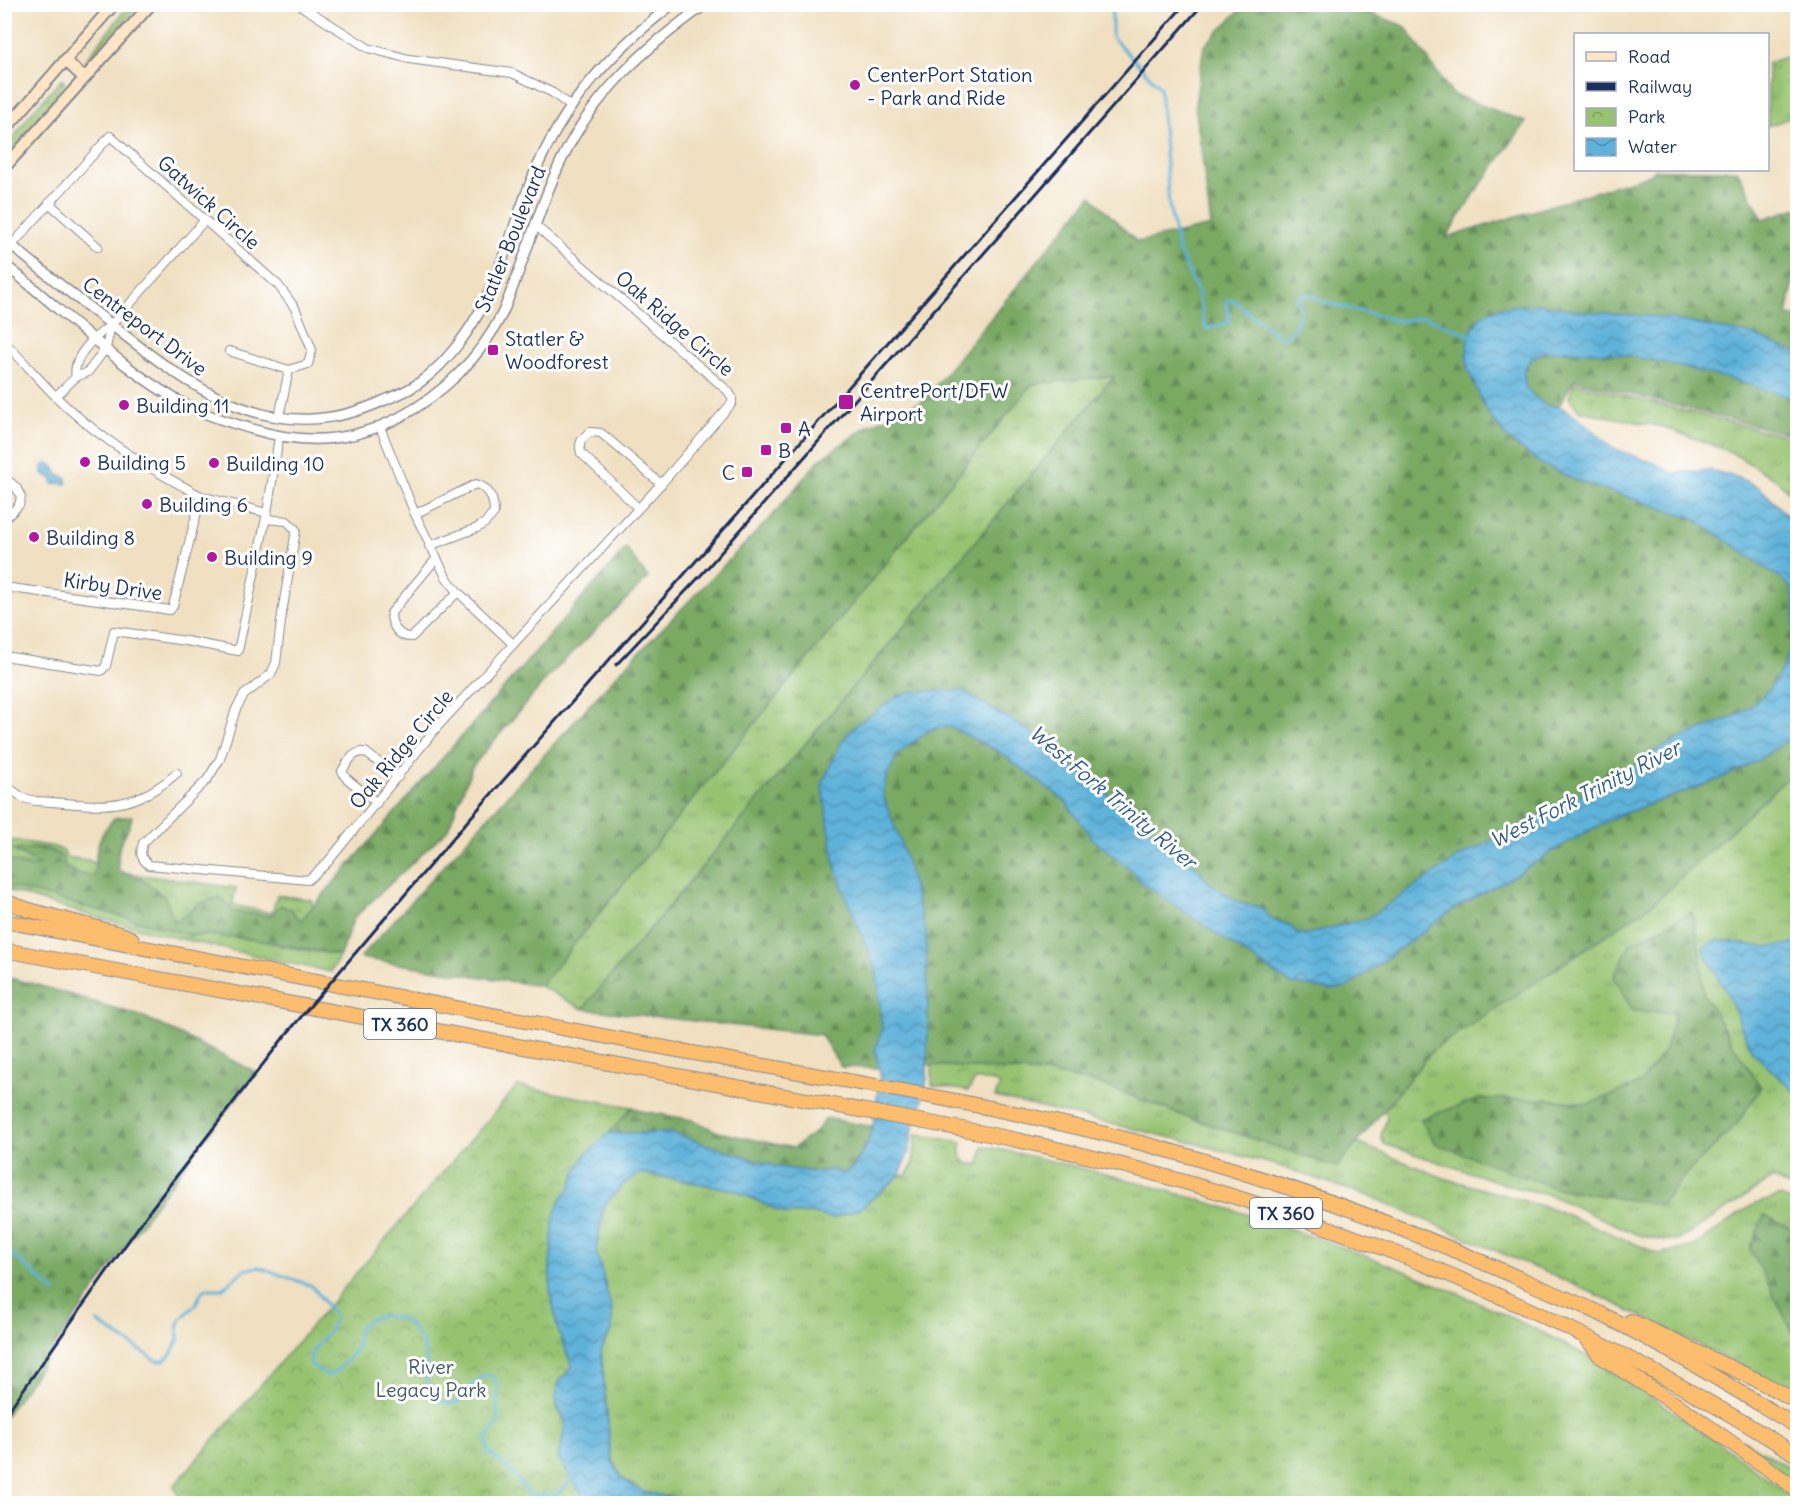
<svg xmlns="http://www.w3.org/2000/svg" width="1802" height="1508" viewBox="0 0 1802 1508" font-family="Delius,sans-serif">
  <defs>
    <pattern id="grass-tufts" width="24" height="20" patternUnits="userSpaceOnUse" patternTransform="scale(1.5)"><rect width="24" height="20" fill="#97c371"/><path d="M3 7l-1-3M5 7V3M7 7l1-3M15 17l-1-3M17 17v-4M19 17l1-3" fill="none" stroke="#7a9f60"/></pattern>
    <pattern id="forest-firs" width="22" height="20" patternUnits="userSpaceOnUse" patternTransform="scale(1.5)"><rect width="22" height="20" fill="#79a963"/><path d="M5 1l3.5 6h-7zM16 11l3.5 6h-7z" fill="#628a55"/></pattern>
    <pattern id="park-crowns" width="20" height="18" patternUnits="userSpaceOnUse" patternTransform="scale(1.5)"><rect width="20" height="18" fill="#97c371"/><path d="M2 6a3 3 0 1 1 6 0M12 15a3 3 0 1 1 6 0" fill="none" stroke="#7a9f60"/></pattern>
    <pattern id="water-waves" width="16" height="10" patternUnits="userSpaceOnUse" patternTransform="scale(1.5)"><rect width="16" height="10" fill="#5eb2da"/><path d="M0 5q4-4 8 0t8 0" fill="none" stroke="#4d91b4"/></pattern>
  </defs>
  <rect width="100%" height="100%" fill="#fff"/>
  <filter id="ink" filterUnits="userSpaceOnUse"><feTurbulence type="fractalNoise" baseFrequency=".0167" numOctaves="2"/><feDisplacementMap in="SourceGraphic" scale="12" xChannelSelector="R" yChannelSelector="G"/><feConvolveMatrix kernelMatrix="1 2 1 2 8 2 1 2 1" color-interpolation-filters="sRGB"/></filter>
  <filter id="wash" filterUnits="userSpaceOnUse"><feTurbulence type="fractalNoise" baseFrequency=".008" numOctaves="4" result="noise"/><feDisplacementMap in="SourceGraphic" scale="24" xChannelSelector="R" yChannelSelector="G"/><feGaussianBlur stdDeviation="1.35" result="paint"/><feColorMatrix in="noise" values="0 0 0 0 0 0 0 0 0 0 0 0 0 0 0 0 0 1.4 0 .05"/><feComposite in="paint" operator="in"/></filter>
  <g filter="url(#wash)">
    <rect width="100%" height="100%" fill="#f0e0c1"/>
    <g fill="url(#grass-tufts)" stroke="#597968" stroke-width="1.5">
      <polygon points="129,5 139,5 89,64 86,64 85,61"/>
      <polygon points="1797,53 1797,115 1768,126 1768,63"/>
      <polygon points="62,79 65,83 5,160 5,150 31,113"/>
      <polygon points="1115,375 583,1009 540,986 1032,384"/>
      <polygon points="1574,383 1797,439 1797,501 1778,481 1731,452 1663,427 1580,411 1569,398"/>
      <polygon points="1797,771 1797,1192 1773,1178 1681,1239 1663,1241 1636,1234 1547,1194 1514,1187 1384,1144 1381,1135 1387,1117 1384,1109 1433,1050 1654,903 1782,783"/>
      <path d="M4,839l51,8 10,5v5l23,3 25,11 123,17 -4,17 40,8 5,-18 35,5v8l-32,38 60,9 -9,17c-109,-23 -221,-47 -326,-83z"/>
      <polygon points="932,1065 1047,1073 1101,1084 1179,1114 1336,1166 1357,1143 1444,1178 1553,1209 1659,1254 1694,1246 1752,1205 1781,1196 1797,1203 1797,1394 1600,1296 1377,1199 1276,1165 1186,1141 995,1097 1000,1084 989,1080 975,1080 968,1091 932,1085"/>
      <path d="M916,1134l46,8c-3,16 0,24 18,22l3,-18c190,39 392,102 566,190 47,23 91,53 135,83 38,26 77,53 113,82v2l-1093,1 -61,-12 -22,-14 -10,-22 -10,-107 11,-20 -16,-79 8,-45 21,-22 15,-10 95,17 50,24 24,-1 24,5 45,-23 22,-20 5,1 8,-11z"/>
      <polygon points="1743,1440 1797,1472 1797,1487 1742,1442"/>
    </g>
    <g fill="url(#forest-firs)" stroke="#4a6c60" stroke-width="1.5">
      <polygon points="1245,5 1347,5 1405,26 1452,94 1526,122 1475,193 1446,238 1652,174 1655,170 1737,170 1763,219 1797,208 1797,261 1787,316 1797,316 1797,436 1574,380 1538,441 1627,472 1797,577 1797,771 1782,783 1654,903 1433,1050 1337,1167 1179,1114 1101,1084 1047,1073 920,1064 904,1069 841,1067 821,1035 583,1009 1114,376 1032,384 540,986 360,958 613,679 772,516 818,461 866,427 923,401 1091,196 1137,242 1211,226 1195,104 1204,46"/>
      <path d="M626,548l22,30 -99,98 -77,91 -24,62 -94,89 -14,37c-51,-8 -100,-21 -151,-20l-184,-50v-27l20,8 15,-1 -27,-15c16,-2 38,-5 50,8l1,8 15,8 15,1c3,-9 1,-17 3,-26 2,-12 9,-21 17,-31l18,-2c-1,12 -8,18 -12,29 -3,9 -2,17 -1,26l23,8 23,18 10,24 14,-8 10,-10 21,-6 6,5 6,9 39,5 9,-11 12,5 4,6 5,4z"/>
      <polygon points="1692,912 1699,947 1704,995 1732,1043 1761,1087 1737,1124 1686,1174 1661,1205 1555,1188 1436,1144 1420,1119 1479,1099 1548,1099 1589,1104 1641,1083 1665,1050 1675,1013 1633,1011 1614,977 1630,944"/>
      <polygon points="5,977 34,984 144,1017 256,1072 151,1210 5,1417"/>
      <path d="M632,1107l10,4 51,9 25,12 75,16 21,-15 12,-15 47,9c-6,18 -13,37 -31,47l-8,-4 -18,2 -39,-5 -105,-34h-63z"/>
      <polygon points="1764,1215 1797,1231 1797,1341 1750,1248"/>
    </g>
    <polygon fill="url(#park-crowns)" stroke="#597968" stroke-width="1.5" points="517,1086 632,1107 604,1139 586,1154 576,1172 570,1189 562,1197 572,1366 561,1380 556,1406 566,1423 558,1458 587,1503 182,1504 174,1486"/>
    <g fill="url(#water-waves)" stroke="#3c709c" stroke-width="1.5">
      <path d="M1540,304l47,8 74,5 92,18 44,18v46l-75,-22 -66,-16 -45,-8 -48,-2 -19,1 -12,6 -6,8 -2,8 2,14 8,8 11,9 16,2 26,18 25,23 44,16 18,9 36,-3 26,7 23,10 38,38v208l-37,26 -35,18 -108,39 -54,29 -51,32 -55,30 -111,81 -16,2 -41,-7 -147,-100 -12,-14 -37,-30 -29,-39 -65,-48 -48,-25 -20,2 -34,26 -11,24 -3,17 18,47 25,90 2,86 -1,60 -5,24 -10,28 -2,17 -10,27 -40,34 -27,9 -24,-5 -24,1 -50,-24 -94,-17 -16,10 -21,22 -8,45 16,61v18l-11,20 10,108 10,21 22,14 61,11h-117l-29,-45 8,-35c-8,-13 -15,-28 -6,-42 3,-6 9,-9 12,-15l-14,-36 -8,-40v-24l4,-51 8,-18 8,-8 6,-17 10,-18 23,-21h63l105,34 39,5 18,-2 8,4 11,-6 14,-23 6,-18 7,-54 -5,-23 7,-22 -6,-59 -31,-74 -10,-30 -13,-81 20,-43 13,-15 43,-30 17,-5h51c18,17 42,24 62,39 57,44 111,92 168,136l13,17 32,21 20,3 10,12 18,6 9,9h10l60,-16 93,-62 110,-55 33,-23 42,-16 6,-9 27,-14 54,-22 18,-11 19,-17 16,-26 6,-23 3,-33 -4,-19 -9,-9 -89,-61 -118,-38 -35,-17 -34,-26 -19,-25 -20,-45v-22l6,-18 8,-11 21,-9z"/>
      <polygon points="49,463 54,467 58,475 67,478 66,484 58,483 53,484 52,478 43,474 42,467"/>
      <polygon points="1717,940 1766,947 1797,943 1797,1094 1752,1052 1728,995 1702,948"/>
    </g>
    <g fill="none" stroke-linecap="round" stroke-linejoin="round">
      <g stroke="#5eb2da" stroke-width="3">
        <polyline points="1112,4 1112,37 1160,87 1169,204 1178,250 1198,292 1206,329 1230,322 1226,302 1233,300 1280,338 1294,330 1300,314 1297,299 1310,294 1324,302 1400,321 1425,317 1474,337"/>
        <polyline points="4,1247 55,1292"/>
        <path d="M97,1322l60,39h7l8,-8 6,-13v-13l3,-8 15,-15 5,-11 4,-4h17l22,-19 14,-3 54,19 23,30c-1,19 -26,27 -25,48l18,12c12,-7 23,-18 29,-30 2,-4 0,-9 1,-13 4,-17 27,-18 40,-15 15,5 26,24 28,40 1,7 -2,16 0,23 4,16 15,23 30,23l16,-19 12,-10 10,1c6,15 2,30 4,47l-11,14v14l21,17 21,26 7,2 22,-2 15,-15"/>
        <polyline points="536,1496 541,1504"/>
      </g>
    </g>
  </g>
  <g filter="url(#ink)">
    <g fill="none" stroke-linecap="round" stroke-linejoin="round">
      <g stroke="#868890" stroke-width="10">
        <g id="minor">
          <polyline points="298,4 368,48 409,59 512,73 553,93 570,106"/>
          <polyline points="49,203 98,247"/>
          <polyline points="12,245 110,136 278,285 295,308 312,350 308,364 289,370"/>
          <path d="M4,342c23,22 42,47 65,67 39,35 86,63 132,87"/>
          <polyline points="229,351 289,370"/>
          <path d="M76,377c-5,-21 20,-41 35,-52l94,-105"/>
          <polyline points="56,396 76,377 88,372 106,348 111,325"/>
          <polyline points="279,417 289,370"/>
          <polyline points="380,427 415,514 446,577 458,592 513,644"/>
          <polyline points="4,477 16,487 21,497 19,505 4,520"/>
          <path d="M638,508l-57,-55c-3,-10 0,-14 9,-21l11,1 60,51"/>
          <path d="M415,514l61,-30c14,4 18,16 18,29l-9,10 -8,5 -48,18"/>
          <path d="M266,519l21,2 9,9 -14,83 -6,50 -5,11 -27,21 -8,14 -16,50 -13,21 -64,63c-3,10 -3,15 6,22l159,15 19,-17 111,-137 223,-242 71,-81v-6l-4,-6 -192,-165"/>
          <path d="M436,559l-45,54c0,13 8,25 21,24l46,-45"/>
          <polyline points="4,587 170,610 173,606 201,496 267,513"/>
          <polyline points="4,656 101,671 106,666 114,631 186,641 238,651 267,513 279,437"/>
          <path d="M4,784l19,14 13,3c60,3 92,15 141,-28"/>
          <path d="M377,803l-31,-25 -4,-7c6,-9 11,-20 23,-19l33,25"/>
        </g>
      </g>
      <g stroke="#868890" stroke-width="12">
        <g id="tertiary">
          <path d="M4,239c34,29 69,56 104,83 84,67 166,130 277,78 13,-5 27,-11 38,-20 25,-19 47,-49 61,-77 20,-40 31,-83 48,-124 31,-75 77,-126 141,-175"/>
          <path d="M4,264c59,46 122,111 188,144 19,9 40,15 60,21 53,16 98,14 148,-12 43,-23 80,-59 102,-103 5,-11 9,-22 13,-33 16,-41 28,-84 48,-124 32,-65 84,-111 143,-153"/>
        </g>
      </g>
      <g stroke="#868890" stroke-width="14">
        <g id="secondary">
          <polyline points="65,60 84,78"/>
          <polyline points="4,131 114,4"/>
          <polyline points="4,168 151,4"/>
        </g>
      </g>
      <g stroke="#868890" stroke-width="16">
        <g id="motorway">
          <polyline points="4,901 29,910 124,935 132,939"/>
          <path d="M4,921c210,41 420,82 630,121 157,30 317,54 472,92 146,36 289,88 426,150 23,10 47,19 69,30 68,34 132,74 197,113"/>
          <path d="M4,950l969,181c291,57 574,165 825,325"/>
          <polyline points="1631,1321 1759,1381 1798,1402"/>
          <polyline points="1588,1340 1600,1356 1688,1412 1798,1490"/>
        </g>
      </g>
      <use href="#minor" stroke="#fff" stroke-width="8"/>
      <use href="#tertiary" stroke="#fff" stroke-width="9"/>
      <use href="#secondary" stroke="#fee5c5" stroke-width="10"/>
      <use href="#motorway" stroke="#fcbd6e" stroke-width="14"/>
      <g stroke="#1b2f5e" stroke-width="3">
        <polyline points="616,665 702,574 752,517 1203,4"/>
        <polyline points="4,1417 151,1209 284,1037 465,824 1185,4"/>
      </g>
    </g>
  </g>
  <g fill="#b5179e" stroke="#fff" stroke-width="2">
    <circle cx="855" cy="85" r="6"/>
    <rect x="487" y="344" width="12" height="12" rx="3"/>
    <rect x="838" y="394" width="16" height="16" rx="3"/>
    <circle cx="124" cy="405" r="6"/>
    <rect x="780" y="422" width="12" height="12" rx="3"/>
    <rect x="760" y="444" width="12" height="12" rx="3"/>
    <circle cx="85" cy="462" r="6"/>
    <circle cx="214" cy="463" r="6"/>
    <rect x="741" y="466" width="12" height="12" rx="3"/>
    <circle cx="147" cy="504" r="6"/>
    <circle cx="34" cy="537" r="6"/>
    <circle cx="212" cy="557" r="6"/>
  </g>
  <g text-anchor="middle" dominant-baseline="central" stroke-width="6" stroke-linejoin="round" paint-order="stroke">
    <g fill="#fff" stroke="#5f6d8e" stroke-width="1.5">
      <rect x="364" y="1009" width="72" height="30" rx="4.5"/>
      <rect x="1250" y="1198" width="72" height="30" rx="4.5"/>
    </g>
    <g font-size="18" font-weight="bold" fill="#1b2f5e">
      <text x="400" y="1024">TX 360</text>
      <text x="1286" y="1213">TX 360</text>
    </g>
    <g font-size="20" fill="#1b2f5e" stroke="#fff" text-anchor="start">
      <text x="867" y="74">CenterPort Station<tspan x="867" dy="23">- Park and Ride</tspan></text>
      <text x="505" y="338">Statler &amp;<tspan x="505" dy="23">Woodforest</tspan></text>
      <text x="860" y="390">CentrePort/DFW<tspan x="860" dy="23">Airport</tspan></text>
      <text x="136" y="405">Building 11</text>
      <text x="798" y="428">A</text>
      <text x="778" y="450">B</text>
      <text x="97" y="462">Building 5</text>
      <text x="226" y="463">Building 10</text>
      <text x="735" y="472" text-anchor="end">C</text>
      <text x="159" y="504">Building 6</text>
      <text x="46" y="537">Building 8</text>
      <text x="224" y="557">Building 9</text>
    </g>
    <g font-size="20" fill="#1b2f5e" stroke="#fff">
      <text transform="translate(209 202) rotate(42)">Gatwick Circle</text>
      <text transform="translate(510 239) rotate(-68)">Statler Boulevard</text>
      <text transform="translate(675 323) rotate(41)">Oak Ridge Circle</text>
      <text transform="translate(145 326) rotate(37)">Centreport Drive</text>
      <text transform="translate(113 586) rotate(8)">Kirby Drive</text>
      <text transform="translate(401 749) rotate(-50)">Oak Ridge Circle</text>
    </g>
    <g font-size="20" fill="#405b64" stroke="#fff">
      <text x="431" y="1366">River<tspan x="431" dy="23">Legacy Park</tspan></text>
    </g>
    <g font-size="21" font-style="italic" fill="#325d89" stroke="#fff">
      <text transform="translate(1585 794) rotate(-27)">West Fork Trinity River</text>
      <text transform="translate(1113 797) rotate(40)">West Fork Trinity River</text>
    </g>
  </g>
  <rect width="1802" height="1508" fill="none" stroke="#fff" stroke-width="24"/>
  <rect x="1574" y="33" width="195" height="138" fill="#ffffff" stroke="#a4acbf" stroke-width="1.5"/>
  <rect x="1586" y="52" width="30" height="9" fill="#fee5c5" stroke="#a4acbf" stroke-width="1.5"/>
  <text x="1628" y="63" font-size="18" fill="#1b2f5e">Road</text>
  <rect x="1586" y="82" width="30" height="9" fill="#1b2f5e" stroke="#a4acbf" stroke-width="1.5"/>
  <text x="1628" y="93" font-size="18" fill="#1b2f5e">Railway</text>
  <rect x="1586" y="108" width="30" height="18" fill="url(#park-crowns)" stroke="#a4acbf" stroke-width="1.5"/>
  <text x="1628" y="123" font-size="18" fill="#1b2f5e">Park</text>
  <rect x="1586" y="138" width="30" height="18" fill="url(#water-waves)" stroke="#a4acbf" stroke-width="1.5"/>
  <text x="1628" y="153" font-size="18" fill="#1b2f5e">Water</text>
</svg>
